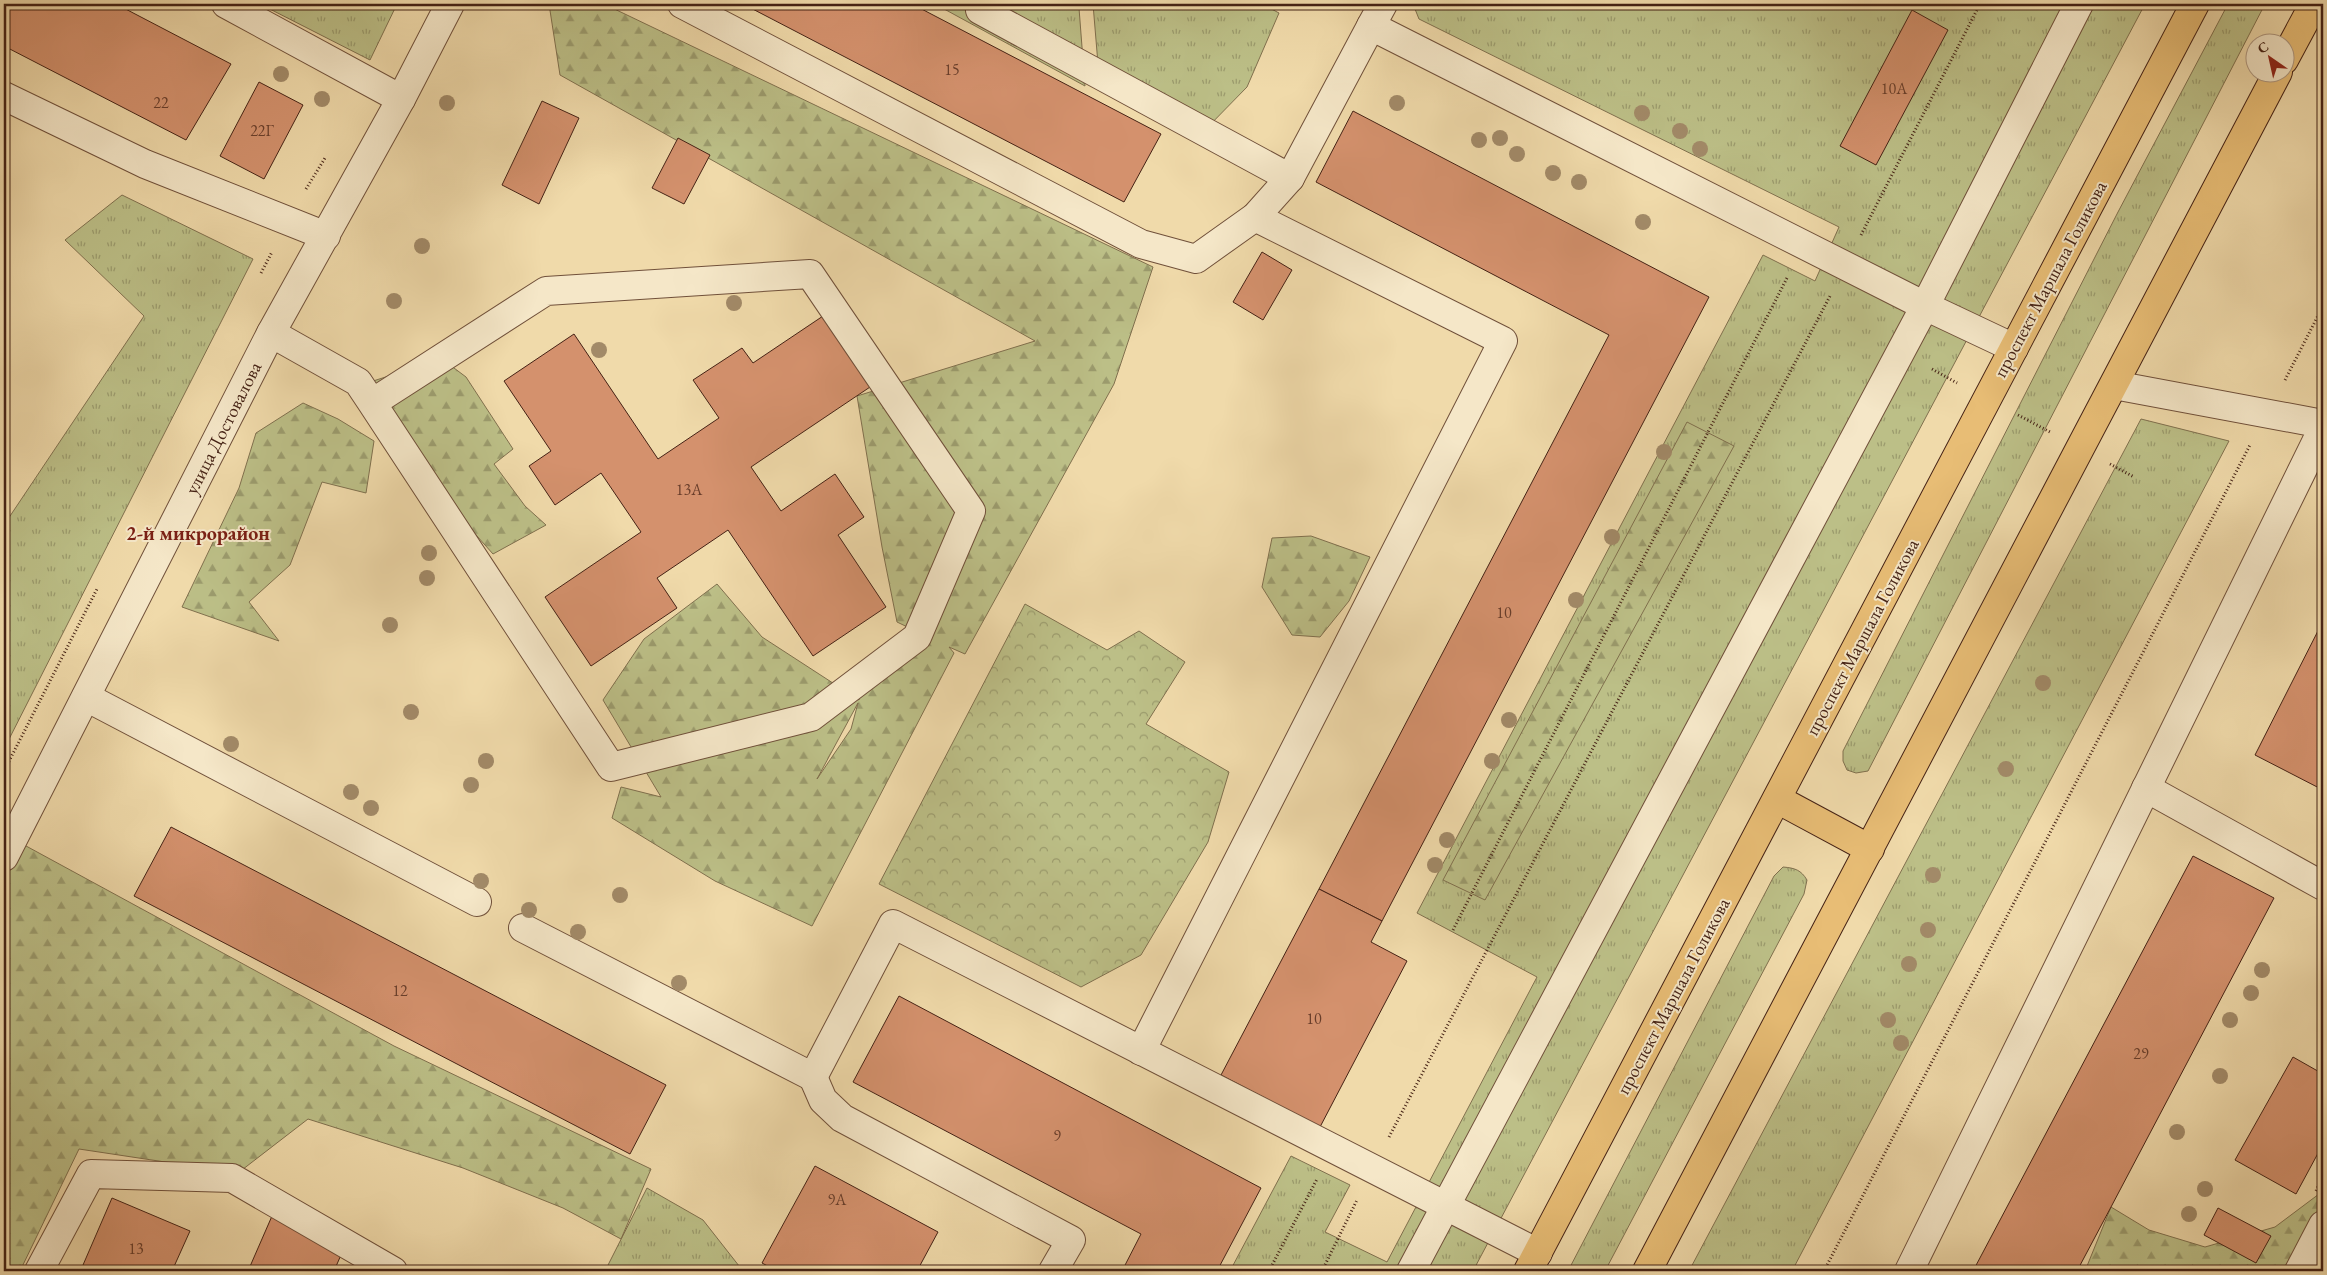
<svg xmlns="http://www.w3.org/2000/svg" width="2327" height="1275" viewBox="0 0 2327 1275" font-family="'EB Garamond',serif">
  <defs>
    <pattern id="grass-tufts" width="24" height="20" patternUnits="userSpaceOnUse" patternTransform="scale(1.25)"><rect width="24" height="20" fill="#bcbf87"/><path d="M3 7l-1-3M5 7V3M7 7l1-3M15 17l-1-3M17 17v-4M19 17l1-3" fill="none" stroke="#9b9b6d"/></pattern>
    <pattern id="forest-firs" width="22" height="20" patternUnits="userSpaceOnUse" patternTransform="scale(1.25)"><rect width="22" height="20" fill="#bcbf87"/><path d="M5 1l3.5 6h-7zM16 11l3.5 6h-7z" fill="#9b9b6d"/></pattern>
    <pattern id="park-crowns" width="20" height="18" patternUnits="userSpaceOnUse" patternTransform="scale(1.25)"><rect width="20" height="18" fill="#bcbf87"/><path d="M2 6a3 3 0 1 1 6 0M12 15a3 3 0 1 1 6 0" fill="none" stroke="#9b9b6d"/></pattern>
  </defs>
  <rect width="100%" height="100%" fill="#f0daaa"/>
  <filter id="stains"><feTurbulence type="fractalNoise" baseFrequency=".004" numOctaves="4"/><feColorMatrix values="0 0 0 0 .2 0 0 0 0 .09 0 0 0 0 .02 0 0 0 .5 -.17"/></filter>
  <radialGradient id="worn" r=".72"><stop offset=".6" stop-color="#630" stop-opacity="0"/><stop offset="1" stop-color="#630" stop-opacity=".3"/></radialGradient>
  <g fill="url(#grass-tufts)" stroke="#80704e">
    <polygon points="260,4 397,4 370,60"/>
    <polygon points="935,4 1073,4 1079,8 1085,86"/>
    <polygon points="1093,4 1262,4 1279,13 1247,87 1202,133 1099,76"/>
    <polygon points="1413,4 2145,4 1473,1271 1230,1271 1291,1156 1350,1185 1325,1232 1387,1262 1537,977 1417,913 1763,255 1815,281 1839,227 1419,19"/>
    <polygon points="2228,4 2265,4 1868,771 1856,773 1847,770 1843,761 1843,751 2118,212"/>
    <polygon points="122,195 253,259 4,749 4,525 144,316 65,240"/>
    <polygon points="2141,419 2229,441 1792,1271 1689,1271"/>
    <path d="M1783,867c12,1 18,3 24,13l-3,14 -199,377h-37l206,-395z"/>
    <polygon points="647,1188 703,1220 743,1271 678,1271 677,1269 675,1271 605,1271"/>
  </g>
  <g fill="url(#forest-firs)" stroke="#80704e" fill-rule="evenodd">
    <path d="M549,4h55l549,263 -39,117 -149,270 -16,-7 5,6 -142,273 -97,-45 -103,-63 9,-31 40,10 -58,-97 41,-61 73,-55 45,53 97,63 10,-36 51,-31 -23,-11 -15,-75 -25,-151 178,-55 -475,-266zM858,703l-7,26 -34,50z"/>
    <polygon points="442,359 466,377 513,449 494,464 525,506 546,525 493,554 403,453 370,382"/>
    <polygon points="303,403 338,419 374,441 366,493 322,482 290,565 249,602 279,641 182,607 239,488 256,433"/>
    <polygon points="1687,422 1734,446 1485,900 1443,880"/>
    <polygon points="1311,536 1370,557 1349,601 1320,637 1292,635 1262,587 1272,538"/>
    <polygon points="4,834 394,1046 651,1169 621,1239 563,1208 463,1168 308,1119 238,1173 79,1149 20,1271 4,1271"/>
    <polygon points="2323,1191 2323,1271 2085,1271 2111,1207 2149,1230 2205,1247 2275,1227"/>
  </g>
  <polygon fill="url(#park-crowns)" stroke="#80704e" points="1025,604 1107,650 1139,631 1185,662 1146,724 1229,772 1208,842 1141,955 1081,987 879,884"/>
  <g fill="#d4916d" stroke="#452215">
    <polygon points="4,4 116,4 231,64 186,140 4,46"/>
    <polygon points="743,4 912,4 1161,134 1124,202"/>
    <polygon points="1912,10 1948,30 1876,165 1840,146"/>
    <polygon points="259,82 303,105 264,179 220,156"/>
    <polygon points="542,101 579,118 539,204 502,185"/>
    <polygon points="1353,111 1709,297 1382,921 1319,889 1609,335 1316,182"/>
    <polygon points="678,138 710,155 684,204 652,188"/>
    <polygon points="1262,252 1292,270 1263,320 1233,302"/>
    <polygon points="829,312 876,383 751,467 781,511 835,474 864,517 838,535 886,607 813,656 728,530 657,578 677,608 591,666 545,597 641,532 601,473 555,505 529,466 551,451 504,381 574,334 658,459 719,418 693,380 742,348 753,363"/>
    <polygon points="2323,621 2323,790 2255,755"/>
    <polygon points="171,827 666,1085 630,1154 134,896"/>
    <polygon points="2193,856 2274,898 2111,1207 2077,1271 1973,1271"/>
    <polygon points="1319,889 1382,921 1371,942 1407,961 1320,1127 1221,1075"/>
    <polygon points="899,996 1261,1188 1217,1271 1122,1271 1141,1234 853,1082"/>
    <polygon points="2293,1057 2323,1074 2323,1144 2296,1194 2235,1160"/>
    <polygon points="815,1166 938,1232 917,1271 777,1271 762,1263"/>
    <polygon points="112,1198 190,1231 172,1271 99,1271 83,1265"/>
    <polygon points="2218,1208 2271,1236 2256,1263 2204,1235"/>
    <polygon points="272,1216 344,1248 334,1271 248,1271"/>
  </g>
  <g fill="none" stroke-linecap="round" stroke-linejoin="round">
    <g stroke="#70503a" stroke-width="30">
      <g id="minor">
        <polyline points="226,4 401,99"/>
        <polyline points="682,4 1141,244 1196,259 1255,217 1290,178"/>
        <polyline points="980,10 1290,178 1371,26 1925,306 2014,348"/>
        <polyline points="1371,26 1383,4"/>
        <polyline points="4,96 145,164 326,236"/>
        <polyline points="271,333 358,382 372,403 611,767 811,717 917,637 971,511 810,274 546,291 372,403"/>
        <polyline points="2114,385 2323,424"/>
        <polyline points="86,697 477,902"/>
        <polyline points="2146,788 2323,886"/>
        <polyline points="4,857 271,333 401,99 450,4"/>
        <polyline points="523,928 813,1077 893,924 1538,1253"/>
        <polyline points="1141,1051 1503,341 1255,217"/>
        <polyline points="813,1077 823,1100 842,1118 1071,1240 1053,1271"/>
        <polyline points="39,1271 91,1174 232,1178 393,1271"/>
        <polyline points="1411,1271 1925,306 2079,4"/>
        <polyline points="1909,1271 2323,428"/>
        <polyline points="2299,1271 2323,1225"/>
      </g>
    </g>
    <g stroke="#452215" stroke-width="30">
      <g id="major">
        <polyline points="2284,60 2314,4"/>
        <polyline points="1777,799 1870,849"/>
        <polyline points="1528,1271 2195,4"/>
        <polyline points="1647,1271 2278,72"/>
      </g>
    </g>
    <g stroke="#452215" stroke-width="3" stroke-dasharray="1 2.5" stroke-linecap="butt">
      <polyline points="306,189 325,158"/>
      <polyline points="1861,235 1980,4"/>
      <polyline points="261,273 272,252"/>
      <polyline points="1932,369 1957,383"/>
      <polyline points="2285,380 2323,306"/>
      <polyline points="2018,415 2050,432"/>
      <polyline points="2110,464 2134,477"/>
      <polyline points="4,771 97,589"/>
      <polyline points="1453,930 1788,276"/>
      <polyline points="1389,1137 1830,296"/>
      <polyline points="2316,1191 2323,1176"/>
      <polyline points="1269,1271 1317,1179"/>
      <polyline points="1322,1271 1357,1200"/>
      <polyline points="1824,1271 2250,445"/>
    </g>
    <use href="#minor" stroke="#f5e7c8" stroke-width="28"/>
    <use href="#major" stroke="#e8bd75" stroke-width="28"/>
  </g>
  <g fill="#a28a68">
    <circle cx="281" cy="74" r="8"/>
    <circle cx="322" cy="99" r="8"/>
    <circle cx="447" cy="103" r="8"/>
    <circle cx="1397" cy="103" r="8"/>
    <circle cx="1642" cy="113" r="8"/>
    <circle cx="1680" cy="131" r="8"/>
    <circle cx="1500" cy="138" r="8"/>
    <circle cx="1479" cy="140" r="8"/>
    <circle cx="1700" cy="149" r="8"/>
    <circle cx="1517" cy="154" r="8"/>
    <circle cx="1553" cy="173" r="8"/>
    <circle cx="1579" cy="182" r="8"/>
    <circle cx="1643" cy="222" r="8"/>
    <circle cx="422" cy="246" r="8"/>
    <circle cx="394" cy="301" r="8"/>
    <circle cx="734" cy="303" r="8"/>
    <circle cx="599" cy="350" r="8"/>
    <circle cx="1664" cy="452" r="8"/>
    <circle cx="1612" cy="537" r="8"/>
    <circle cx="429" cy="553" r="8"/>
    <circle cx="427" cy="578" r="8"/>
    <circle cx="1576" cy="600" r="8"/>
    <circle cx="390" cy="625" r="8"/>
    <circle cx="2043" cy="683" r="8"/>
    <circle cx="411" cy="712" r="8"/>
    <circle cx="1509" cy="720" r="8"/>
    <circle cx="231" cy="744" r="8"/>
    <circle cx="486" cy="761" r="8"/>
    <circle cx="1492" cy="761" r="8"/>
    <circle cx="2006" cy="769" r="8"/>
    <circle cx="471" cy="785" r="8"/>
    <circle cx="351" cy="792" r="8"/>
    <circle cx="371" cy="808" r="8"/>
    <circle cx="1447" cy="840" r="8"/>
    <circle cx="1435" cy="865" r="8"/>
    <circle cx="1933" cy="875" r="8"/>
    <circle cx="481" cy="881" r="8"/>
    <circle cx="620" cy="895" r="8"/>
    <circle cx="529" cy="910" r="8"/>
    <circle cx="1928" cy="930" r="8"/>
    <circle cx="578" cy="932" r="8"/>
    <circle cx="1909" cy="964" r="8"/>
    <circle cx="2262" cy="970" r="8"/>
    <circle cx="679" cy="983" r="8"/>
    <circle cx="2251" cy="993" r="8"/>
    <circle cx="1888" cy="1020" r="8"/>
    <circle cx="2230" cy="1020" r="8"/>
    <circle cx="1901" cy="1043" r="8"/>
    <circle cx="2220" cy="1076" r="8"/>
    <circle cx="2177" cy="1132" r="8"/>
    <circle cx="2205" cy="1189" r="8"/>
    <circle cx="2189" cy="1214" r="8"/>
  </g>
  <g text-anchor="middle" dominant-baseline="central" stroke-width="4" stroke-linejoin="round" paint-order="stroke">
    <g font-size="16" fill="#693e2b">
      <text x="952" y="69">15</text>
      <text x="1894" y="88">10А</text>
      <text x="161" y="102">22</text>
      <text x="262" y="130">22Г</text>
      <text x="689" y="489">13А</text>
      <text x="1504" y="612">10</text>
      <text x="400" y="990">12</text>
      <text x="1314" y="1018">10</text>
      <text x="2141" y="1053">29</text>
      <text x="1057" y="1135">9</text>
      <text x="837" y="1199">9А</text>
      <text x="136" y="1248">13</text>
    </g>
    <g font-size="19" fill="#452215" stroke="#f5e7c8">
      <text transform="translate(2050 279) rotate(-62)">проспект Маршала Голикова</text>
      <text transform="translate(223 428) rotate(-63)">улица Достовалова</text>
      <text transform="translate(1862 637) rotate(-62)">проспект Маршала Голикова</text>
      <text transform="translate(1673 996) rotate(-62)">проспект Маршала Голикова</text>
    </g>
    <g font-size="20" font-weight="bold" fill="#7a1f14" stroke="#f5e7c8">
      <text x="198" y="533">2-й микрорайон</text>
    </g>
  </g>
  <rect width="2327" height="1275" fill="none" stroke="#f0daaa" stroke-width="20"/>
  <rect x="5" y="5" width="2317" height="1265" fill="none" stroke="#452215" stroke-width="2.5"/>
  <rect x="10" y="10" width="2307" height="1255" fill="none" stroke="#452215"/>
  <g transform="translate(2270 58) rotate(326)"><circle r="24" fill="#f5e7c8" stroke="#af9880"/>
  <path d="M0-4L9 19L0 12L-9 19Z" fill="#8f2418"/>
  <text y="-8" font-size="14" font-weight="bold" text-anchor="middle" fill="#452215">С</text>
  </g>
  <rect width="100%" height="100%" filter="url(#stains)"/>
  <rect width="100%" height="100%" fill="url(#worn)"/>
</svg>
